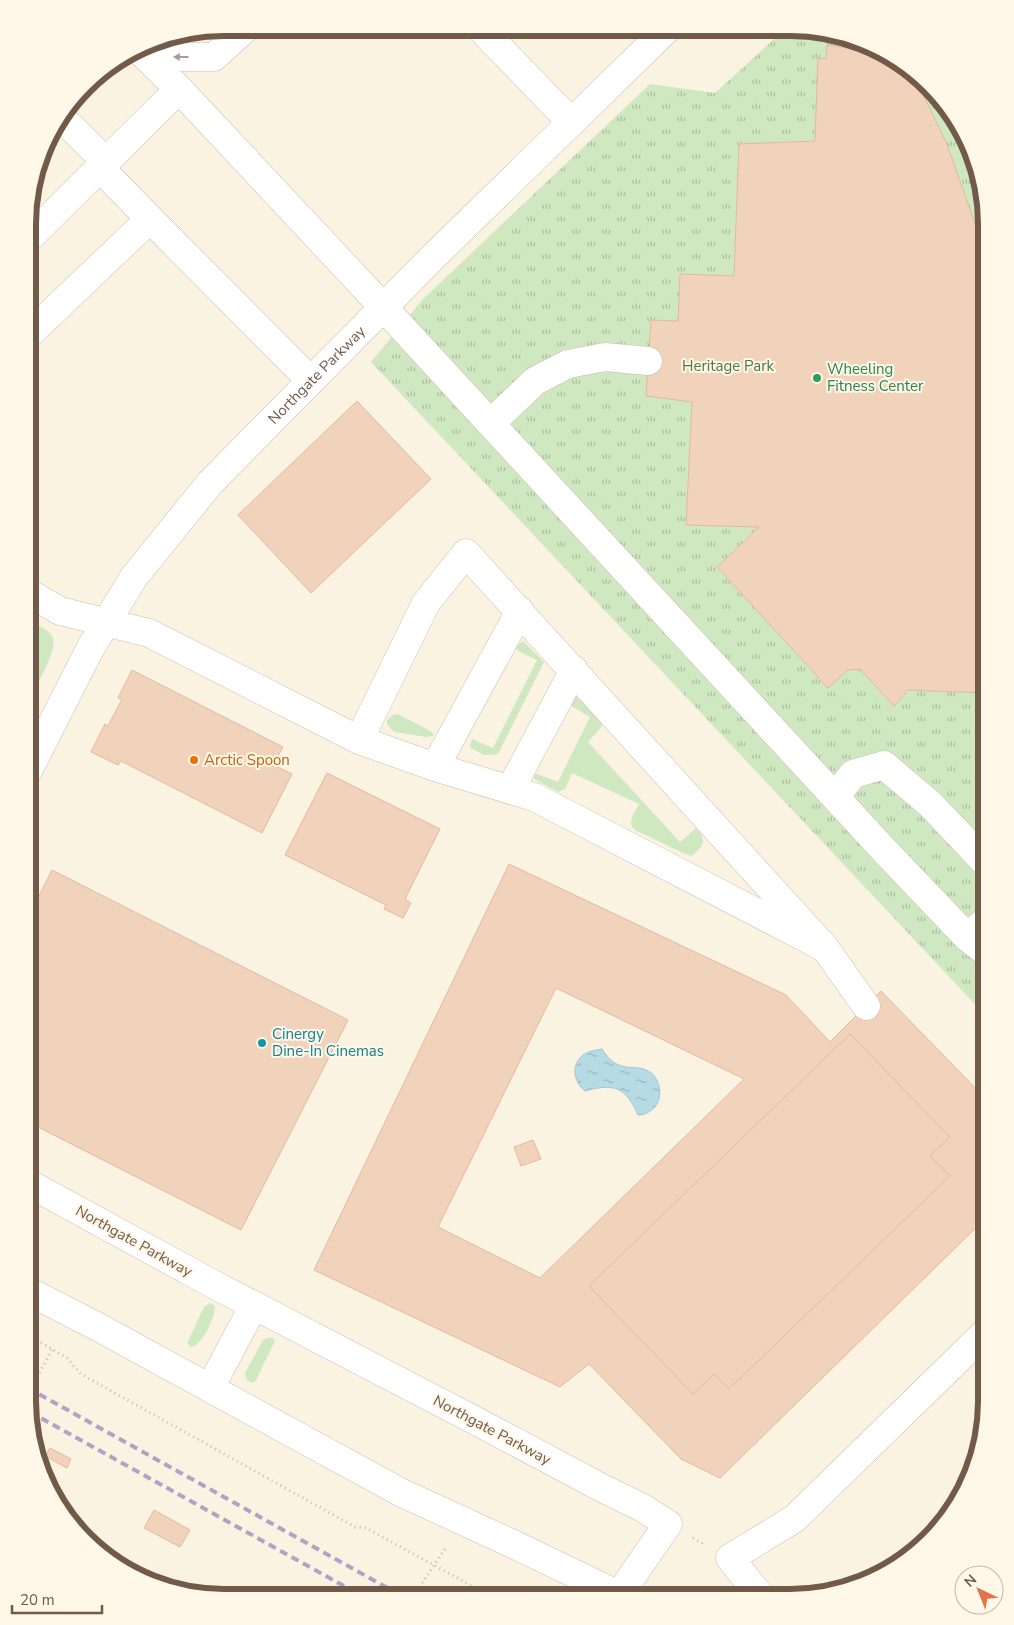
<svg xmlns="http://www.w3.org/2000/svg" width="1014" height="1625" viewBox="0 0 1014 1625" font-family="'Nunito Sans',sans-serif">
  <defs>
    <pattern id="park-tufts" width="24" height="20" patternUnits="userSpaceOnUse" patternTransform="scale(1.25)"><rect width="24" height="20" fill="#cfe8c1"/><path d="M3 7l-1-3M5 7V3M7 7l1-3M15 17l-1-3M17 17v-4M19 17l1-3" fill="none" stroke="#acbf9f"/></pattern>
    <pattern id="water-ripples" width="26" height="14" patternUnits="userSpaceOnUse" patternTransform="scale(1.25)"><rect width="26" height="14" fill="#b7dbe4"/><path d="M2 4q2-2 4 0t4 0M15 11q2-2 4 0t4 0" fill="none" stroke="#99b5bb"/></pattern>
  </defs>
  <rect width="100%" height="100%" fill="#fbf3e2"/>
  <g fill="#cfe8c1">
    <path d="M29,622c7,3 18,6 23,14 8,11 -17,52 -24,65z"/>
    <polygon points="523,641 544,662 498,754 484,755 471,748 470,746 472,739 493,748 537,660 518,651 515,647"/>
    <path d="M577,696l24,25 1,5 -14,16 92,100 16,-14c11,11 8,20 -5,28l-8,-3 -48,-23c-9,-8 0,-17 4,-26l-67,-31 -7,16 -7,3 -24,-13v-4l3,-1 21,8 32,-65 -20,-12 1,-5z"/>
    <polygon points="398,714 432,732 434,736 426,737 394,732 387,724 387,720 393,715"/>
    <path d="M210,1303l5,3c0,11 -12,39 -24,41l-4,-4 17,-36z"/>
    <polygon points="268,1338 273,1338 275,1341 255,1382 252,1383 247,1380 245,1373 263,1340"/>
  </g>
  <polygon fill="url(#park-tufts)" points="785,29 815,29 865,43 910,68 946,105 972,149 986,225 986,1016 371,362 423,299 650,84 715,93"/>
  <path fill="url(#water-ripples)" stroke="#9ecad5" d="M602,1049c5,7 9,13 17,16 9,4 19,1 27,5 14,5 18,26 9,37 -5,5 -10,8 -17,8 -12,-28 -24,-32 -53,-24 -12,-10 -14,-26 -2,-36 5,-4 13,-5 19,-6z"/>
  <g fill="#f0d3ba" stroke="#e2ba9b" fill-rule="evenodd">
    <polygon points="827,45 883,53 919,86 947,144 980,238 986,236 986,693 906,690 905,694 894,706 860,669 848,670 828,688 717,567 759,527 686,525 692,402 646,396 651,320 678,321 680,274 734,276 739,144 815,141 818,58 826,59"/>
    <polygon points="357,401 431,479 311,593 238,515"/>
    <polygon points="132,670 283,747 273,765 292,774 262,833 121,761 118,765 91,752 105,724 108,726 122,699 118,698"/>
    <polygon points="327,773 440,829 405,899 411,903 403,918 384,909 386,905 285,855"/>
    <path d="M509,864l277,131 44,47 51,-51 105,108v119l-266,260 -39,-19 -92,-95 -29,23 -246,-117zM556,988l188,91 -204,199 -102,-51z"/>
    <polygon points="52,870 348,1020 241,1230 28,1122 28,959 37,940 28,936 28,918"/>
    <polygon points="850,1034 950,1137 930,1156 950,1176 729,1389 714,1374 693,1394 589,1286"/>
    <polygon points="533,1140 541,1159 521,1166 514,1147"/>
    <polygon points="50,1448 71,1459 67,1468 45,1456"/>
    <polygon points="154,1510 190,1530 180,1547 144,1528"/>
  </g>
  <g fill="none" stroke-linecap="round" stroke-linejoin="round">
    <g stroke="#cebdac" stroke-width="29">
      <g id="minor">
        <polyline points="480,28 571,122"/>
        <polyline points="138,49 179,89 384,308 883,849 967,937 986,952"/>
        <polyline points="147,57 214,57 246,28"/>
        <polyline points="62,118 106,162"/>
        <polyline points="100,168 150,219"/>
        <polyline points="29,238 179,89"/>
        <polyline points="29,334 150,219 310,380"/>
        <polyline points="491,423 535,381 568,364 605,357 648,361"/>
        <polyline points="29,593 60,611 149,633 359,740 435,767 534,797 825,948 466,553 426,603 359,740"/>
        <polyline points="435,767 520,611"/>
        <path id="s1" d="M28,771l62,-122 44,-72 76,-94 226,-229 231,-225"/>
        <polyline points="510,790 574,670"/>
        <polyline points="835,797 853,774 884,765 930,804 986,863"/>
        <polyline points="967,937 986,921"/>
        <polyline points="825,948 866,1006"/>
        <polyline points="28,1291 98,1327 402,1493 513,1544 619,1595 668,1524 643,1508 602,1488 478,1422 211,1283 28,1183"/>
        <polyline points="210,1388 254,1305"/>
        <polyline points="761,1597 730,1558 794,1519 986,1332"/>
      </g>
    </g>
    <g stroke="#d4b69e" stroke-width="3" stroke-dasharray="1 4" stroke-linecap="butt">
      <polyline points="28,1335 67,1358 80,1373 88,1378 355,1527 366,1528 474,1587 478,1597"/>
      <polyline points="28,1395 52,1349"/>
      <polyline points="693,1538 705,1545"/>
      <polyline points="422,1583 447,1546"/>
    </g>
    <use href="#minor" stroke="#fff" stroke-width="28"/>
    <g stroke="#b6a1c4" stroke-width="4" stroke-dasharray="8 5" stroke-linecap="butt">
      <polyline points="28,1388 402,1596"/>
      <polyline points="30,1412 362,1596"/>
    </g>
  </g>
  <defs><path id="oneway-solid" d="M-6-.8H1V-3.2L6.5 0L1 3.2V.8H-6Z" transform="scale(1.25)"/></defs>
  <use fill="#aa9c92" href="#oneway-solid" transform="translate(181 57) rotate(-180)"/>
  <circle fill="#2e9e5b" stroke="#fff7e8" stroke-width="2" cx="817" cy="378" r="5"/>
  <circle fill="#e8710a" stroke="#fff7e8" stroke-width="2" cx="194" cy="760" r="5"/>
  <circle fill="#0f9aa8" stroke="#fff7e8" stroke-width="2" cx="262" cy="1043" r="5"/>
  <g text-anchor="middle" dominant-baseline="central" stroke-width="4" stroke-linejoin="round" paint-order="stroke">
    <g font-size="15" fill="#4f7842" stroke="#fff7e8">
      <text x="728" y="366">Heritage Park</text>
    </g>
    <g font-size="15" fill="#27864d" stroke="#fff7e8" text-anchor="start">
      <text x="827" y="369">Wheeling<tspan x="827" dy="17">Fitness Center</tspan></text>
    </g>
    <g font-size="15" fill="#725a49" stroke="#fff7e8">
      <text stroke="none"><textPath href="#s1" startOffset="494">Northgate Parkway</textPath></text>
      <text transform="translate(134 1241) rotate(29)">Northgate Parkway</text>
      <text transform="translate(492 1430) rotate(28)">Northgate Parkway</text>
    </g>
    <g font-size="15" fill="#c56008" stroke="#fff7e8" text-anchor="start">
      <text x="204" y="760">Arctic Spoon</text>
    </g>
    <g font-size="15" fill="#0d838f" stroke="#fff7e8" text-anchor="start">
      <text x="272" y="1034">Cinergy<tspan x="272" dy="17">Dine-In Cinemas</tspan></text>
    </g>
  </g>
  <path d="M0 0H1014V1625H0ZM224 36H790A188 188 0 0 1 978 224V1401A188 188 0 0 1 790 1589H224A188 188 0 0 1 36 1401V224A188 188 0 0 1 224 36Z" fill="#fff7e8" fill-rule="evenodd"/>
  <path fill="none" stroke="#725a49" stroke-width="6" d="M224 36H790A188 188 0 0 1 978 224V1401A188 188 0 0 1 790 1589H224A188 188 0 0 1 36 1401V224A188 188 0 0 1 224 36Z"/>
  <g transform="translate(979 1590) rotate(317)"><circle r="24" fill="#fff7e8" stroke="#c7b8a8"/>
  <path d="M0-4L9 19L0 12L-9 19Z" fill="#e2744a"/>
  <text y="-8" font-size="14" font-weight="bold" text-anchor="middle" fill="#725a49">N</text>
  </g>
  <path d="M12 1605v8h90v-8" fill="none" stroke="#725a49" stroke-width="2.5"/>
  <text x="20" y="1605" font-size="15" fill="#725a49" stroke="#fff7e8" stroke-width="4" paint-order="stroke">20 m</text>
</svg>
